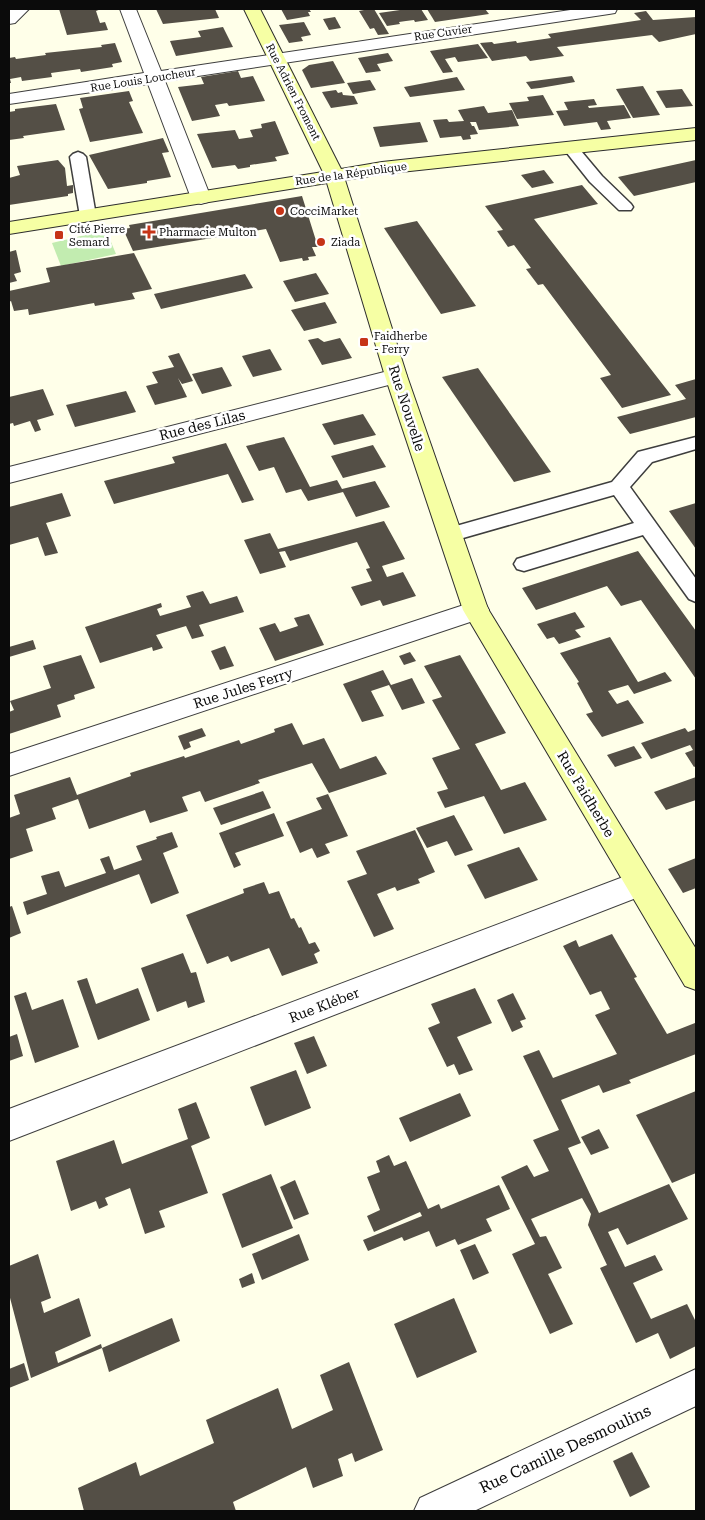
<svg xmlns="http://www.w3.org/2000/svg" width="705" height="1520" viewBox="0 0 705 1520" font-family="'Roboto Serif',serif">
  <rect width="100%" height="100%" fill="#ffffe9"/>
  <polygon fill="#c2ecb0" points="106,230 116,254 61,266 52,243"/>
  <g fill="#544f46">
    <polygon points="59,9 101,9 96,11 100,23 105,22 108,30 67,35"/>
    <polygon points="156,9 215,9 219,18 163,24"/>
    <polygon points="281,9 309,9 311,12 308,12 310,16 287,20"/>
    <polygon points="363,9 374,9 389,34 378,35 374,28 370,29 359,11 364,10"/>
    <polygon points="407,9 421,9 428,20 415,22 414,20 406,21 399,22 400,24 387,26 379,13"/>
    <polygon points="427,9 485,9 489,14 435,22"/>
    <polygon points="646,11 653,20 696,17 696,34 659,42 652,35 557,47 564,56 530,61 526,56 492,61 480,43 492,42 494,44 516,41 517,43 551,38 548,34 641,20 634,13"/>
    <polygon points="335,17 341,28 329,30 323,19"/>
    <polygon points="304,22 311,35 301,37 303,41 289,43 279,25"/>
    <polygon points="223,27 233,47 176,56 170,41 201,37 198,31"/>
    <polygon points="115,43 122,62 112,64 113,67 81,72 80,69 51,73 52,77 22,81 21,77 10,79 11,83 9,83 9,58 15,57 16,59 46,55 45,53 102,47 101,45"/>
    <polygon points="478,44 488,58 458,62 455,57 445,59 453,72 443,73 430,51"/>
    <polygon points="388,53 393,61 377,64 381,71 366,73 358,58"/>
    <polygon points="333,61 345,83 311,88 302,70 309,65"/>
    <polygon points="238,71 241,78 253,76 265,101 229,106 227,103 215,105 220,116 192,121 178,87 204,84 201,77"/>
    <polygon points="572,76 575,82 540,88 531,89 526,82"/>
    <polygon points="457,77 465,90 410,97 404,87"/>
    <polygon points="370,80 376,90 353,94 347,83"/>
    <polygon points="643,86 660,115 633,118 616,89"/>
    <polygon points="682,89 693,106 666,108 656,91"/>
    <polygon points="336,90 338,93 342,92 343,95 354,96 358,104 331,108 322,92"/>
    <polygon points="129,91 133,101 129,102 143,133 90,142 79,109 83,108 80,98"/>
    <polygon points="543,95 554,115 517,119 509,103 529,101 527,97"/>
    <polygon points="594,99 597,105 588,106 589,108 624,105 631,118 607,121 611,129 601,130 597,122 564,126 556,111 568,110 564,102"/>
    <polygon points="56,104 65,130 23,136 24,138 9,140 9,112 15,111 15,109"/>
    <polygon points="484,106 488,113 512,110 519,126 479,130 476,122 470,122 472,126 474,126 478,134 470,135 471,139 463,140 461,136 440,138 433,120 447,119 449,122 464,121 458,110"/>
    <polygon points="275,121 289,154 275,157 277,161 250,165 250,167 238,169 235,165 212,168 197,134 235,130 239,139 253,137 250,130 262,128 261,124"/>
    <polygon points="420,122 428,142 380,147 373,127"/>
    <polygon points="163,138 169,152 162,153 171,177 147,181 147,183 108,189 89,155"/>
    <polygon points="58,160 65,168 67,186 73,185 73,193 68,194 68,196 9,205 9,178 20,175 17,166"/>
    <polygon points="696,160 696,182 634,196 618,177"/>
    <polygon points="544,170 554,183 532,188 521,175"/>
    <polygon points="582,185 598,204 534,219 671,395 622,408 600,378 611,375 543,284 538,285 526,269 531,268 514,245 508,247 497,231 503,230 485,206"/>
    <polygon points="302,196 318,247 312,247 316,256 308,257 309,260 303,261 302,258 280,262 266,229 133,251 123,229 130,228 129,225"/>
    <polygon points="417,221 476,306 441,314 384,228"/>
    <polygon points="16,250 21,272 14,274 17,281 9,283 9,252"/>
    <polygon points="134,253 152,289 132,293 135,299 95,306 94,303 29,315 28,309 14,311 11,301 9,302 9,291 50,282 46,268"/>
    <polygon points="316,273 329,294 295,302 283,281"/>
    <polygon points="245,274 253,288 161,309 154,294"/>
    <polygon points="325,302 337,323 304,331 291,310"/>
    <polygon points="318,338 324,342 340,338 352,358 322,365 308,340"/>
    <polygon points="270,349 282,370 253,377 242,356"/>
    <polygon points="179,353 193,381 182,384 178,378 187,397 155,405 146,386 158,383 152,372 174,367 168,356"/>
    <polygon points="222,367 232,386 202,394 192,374"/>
    <polygon points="478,368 551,472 514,482 442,377"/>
    <polygon points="696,379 696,417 630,434 617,417 686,399 675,385"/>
    <polygon points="43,389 54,415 37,420 41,430 35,432 30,421 14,426 13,423 9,424 9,397"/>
    <polygon points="126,391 136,412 75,427 66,405"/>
    <polygon points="363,414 376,435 334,445 322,424"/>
    <polygon points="284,437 310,487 337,480 342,489 375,481 390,507 356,517 343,492 308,501 301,489 286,493 274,467 259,471 246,446"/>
    <polygon points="226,443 254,500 242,503 228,474 114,504 104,481 175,463 172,457"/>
    <polygon points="373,445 386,467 343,478 331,456"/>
    <polygon points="62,493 71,516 46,523 58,553 45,556 38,537 9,545 9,507"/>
    <polygon points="696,503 696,549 669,511"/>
    <polygon points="384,521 405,559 382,566 387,577 403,572 416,596 383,606 380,600 361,606 351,587 372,581 366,569 370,568 357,542 290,561 285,551 279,552 286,567 260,574 244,540 270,533 278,549"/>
    <polygon points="638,551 696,631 696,679 641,600 621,606 607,586 536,610 522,588"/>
    <polygon points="203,591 210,604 237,596 244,612 199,625 204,636 192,639 186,626 156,635 163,648 153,651 152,647 100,663 85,627 161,603 162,607 157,609 160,616 191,607 186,596"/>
    <polygon points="575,612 585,627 575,630 581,637 559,644 554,637 547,639 537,624"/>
    <polygon points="309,614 324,645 275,661 259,628 275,623 280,632 298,626 294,618"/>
    <polygon points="610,637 638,682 665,672 672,681 634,694 628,685 608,691 617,704 628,700 644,723 602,737 586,714 593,712 577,683 579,682 560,653"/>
    <polygon points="33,640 36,649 9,657 9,647"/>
    <polygon points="225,646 234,666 220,670 211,651"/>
    <polygon points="410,652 416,661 404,665 399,656"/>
    <polygon points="81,655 95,688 74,695 75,699 57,705 61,717 9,734 9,712 14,710 10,701 51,688 43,666"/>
    <polygon points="460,655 506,733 475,744 501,790 525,782 547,820 504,834 484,796 445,808 437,792 448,789 432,758 460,749 432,700 442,697 424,666"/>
    <polygon points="383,670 391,685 412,678 425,703 402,710 389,685 371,691 384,716 362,722 343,684"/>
    <polygon points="292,723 303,745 324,738 340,769 376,756 387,774 329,793 312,763 258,780 260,783 205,802 200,791 182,797 188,811 150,823 145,810 89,829 78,799 52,808 56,819 26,829 33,851 9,859 9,818 20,814 14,795 70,777 77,795 131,776 130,773 184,756 185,758 239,740 241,744 275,732 274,729"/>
    <polygon points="202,728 206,736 189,742 191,747 184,750 178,736"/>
    <polygon points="685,728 688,732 696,729 696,766 694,767 685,753 693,750 690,745 651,759 641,743"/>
    <polygon points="634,746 642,758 615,767 607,755"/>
    <polygon points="696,777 696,800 666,810 654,792"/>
    <polygon points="263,791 271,808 221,825 213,808"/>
    <polygon points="328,794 348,836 325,844 330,853 317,858 312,848 300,853 286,822 322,809 316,798"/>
    <polygon points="274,813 284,836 235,853 241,865 234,868 219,833"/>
    <polygon points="454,815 473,850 455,856 447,841 427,848 416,828"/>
    <polygon points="415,830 435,872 418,879 420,883 397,891 395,887 377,894 394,929 374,937 347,881 367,874 356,851"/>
    <polygon points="172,832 178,847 163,853 179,893 151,904 139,874 27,915 23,902 47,894 41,876 59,871 65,887 106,873 100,859 109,856 114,870 142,860 136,846 157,839 156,837"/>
    <polygon points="519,847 538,880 485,899 467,865"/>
    <polygon points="696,858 696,888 683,893 668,869"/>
    <polygon points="264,882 269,894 279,891 291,919 294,918 299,928 301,927 309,944 315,942 320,951 314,954 318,963 282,976 269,948 231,962 228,956 207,964 186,915 244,893 243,889"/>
    <polygon points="12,906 21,933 9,938 9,907"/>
    <polygon points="612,934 637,977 634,978 667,1034 695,1023 696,1054 629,1080 631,1083 603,1093 599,1085 561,1100 581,1143 568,1148 599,1213 669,1184 688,1219 627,1245 618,1228 608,1232 625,1267 655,1255 663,1270 633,1283 651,1319 687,1304 696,1322 696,1346 670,1359 658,1333 636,1343 600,1268 607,1265 588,1225 591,1214 582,1198 531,1219 540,1237 546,1236 562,1268 548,1274 573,1324 550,1334 512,1254 535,1244 501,1177 527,1165 534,1177 549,1171 533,1140 559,1130 523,1056 539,1050 553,1078 617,1054 595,1015 610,1009 601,991 590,995 563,946 576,940 579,947"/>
    <polygon points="183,953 191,973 196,972 205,1002 188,1008 186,1001 157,1012 141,968"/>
    <polygon points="87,978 96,1004 138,988 150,1020 98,1040 77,981"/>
    <polygon points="475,988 492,1023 457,1037 473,1070 459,1075 454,1064 447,1067 428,1028 440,1023 431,1004"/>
    <polygon points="26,992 32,1010 63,999 79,1047 35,1063 14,996"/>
    <polygon points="513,993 526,1019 520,1021 523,1027 512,1032 497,1000"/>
    <polygon points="17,1034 23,1056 9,1061 9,1037"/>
    <polygon points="314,1036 327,1066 307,1074 294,1043"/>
    <polygon points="296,1070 311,1108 265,1126 250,1087"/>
    <polygon points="696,1091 696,1173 672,1183 636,1115"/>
    <polygon points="460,1093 471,1116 410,1142 399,1118"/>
    <polygon points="196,1102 210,1138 191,1146 208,1193 159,1211 165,1227 145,1234 130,1188 105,1198 108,1205 99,1209 96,1201 71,1211 56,1161 114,1140 122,1164 188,1139 178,1109"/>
    <polygon points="599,1129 609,1148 591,1155 581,1137"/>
    <polygon points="389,1155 394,1166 406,1161 428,1209 439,1204 441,1209 499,1185 510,1209 486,1219 492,1231 458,1245 455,1239 436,1247 429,1231 404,1241 402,1237 368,1251 363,1240 422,1216 420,1212 374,1232 367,1216 380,1210 367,1177 380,1172 376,1161"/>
    <polygon points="271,1174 293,1228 242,1248 222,1194"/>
    <polygon points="295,1180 309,1214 294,1220 280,1187"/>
    <polygon points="299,1234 309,1260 262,1280 252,1254"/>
    <polygon points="475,1244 489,1273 473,1280 460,1250"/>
    <polygon points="38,1254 51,1298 41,1302 44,1313 79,1298 91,1336 55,1352 58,1363 101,1344 102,1348 31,1378 9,1294 9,1266"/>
    <polygon points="252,1273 255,1283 242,1288 239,1279"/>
    <polygon points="454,1298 477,1352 417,1378 394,1324"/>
    <polygon points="172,1318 180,1341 109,1372 102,1348"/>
    <polygon points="349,1362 383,1450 355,1462 352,1453 338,1459 343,1476 313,1488 306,1467 233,1502 236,1511 84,1511 78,1488 136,1462 140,1476 214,1443 206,1420 278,1388 292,1429 333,1410 320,1375"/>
    <polygon points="24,1363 29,1380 9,1388 9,1369"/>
    <polygon points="632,1452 650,1487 630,1497 613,1461"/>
  </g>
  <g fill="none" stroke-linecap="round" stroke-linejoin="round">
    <g stroke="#3e3e3e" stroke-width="3">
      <g id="lane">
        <polygon points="571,143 576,145 602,176 631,204 633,207 631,210 619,210 590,182 563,148 566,145"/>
        <polygon points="78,152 83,154 86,157 96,216 94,219 82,219 80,216 70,157 73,154"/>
        <polygon points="696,437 696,449 652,462 630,487 696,579 696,602 689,599 643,535 524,571 517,569 514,564 517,559 634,523 614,495 449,542 442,540 439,535 442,530 612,482 638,452"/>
      </g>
    </g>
    <g stroke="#3e3e3e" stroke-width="2">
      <g id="street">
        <polygon points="11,9 29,9 15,23 9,24 9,11"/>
        <polygon points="120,9 136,9 161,71 577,9 617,9 615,13 609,14 165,81 211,198 208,202 201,204 194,202 191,198 148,84 9,104 9,94 144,73"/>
        <polygon points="396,369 404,371 407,376 404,381 9,483 9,467"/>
        <polygon points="476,601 485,603 489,610 485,617 9,776 9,754"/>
        <polygon points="639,871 649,875 654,884 649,893 9,1141 9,1109"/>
        <polygon points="696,1369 696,1406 474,1511 414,1511 420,1498"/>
      </g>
    </g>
    <g stroke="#2d2d2d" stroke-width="2">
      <polygon id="secondary" points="244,9 260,9 341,169 382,162 696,128 696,140 382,174 345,180 407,376 488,609 696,949 696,990 685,986 463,610 385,376 327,183 9,234 9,222 323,172"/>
    </g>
    <use href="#lane" fill="#fff" fill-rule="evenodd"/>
    <use href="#street" fill="#fff" fill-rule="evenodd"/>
    <use href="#secondary" fill="#f6ffa4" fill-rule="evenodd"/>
  </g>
  <g fill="#c63418" stroke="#fff" stroke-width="2">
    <circle cx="280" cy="211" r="5"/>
    <path d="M146.5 224.5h5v5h5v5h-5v5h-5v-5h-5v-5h5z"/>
    <rect x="54" y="230" width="10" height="10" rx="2.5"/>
    <circle cx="321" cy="242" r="5"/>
    <rect x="359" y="337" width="10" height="10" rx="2.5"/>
  </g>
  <g text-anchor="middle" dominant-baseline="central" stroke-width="5" stroke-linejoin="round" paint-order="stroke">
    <g font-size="11" fill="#0b0b0b" stroke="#fff">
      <text transform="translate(443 33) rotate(-8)">Rue Cuvier</text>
      <text transform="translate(143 80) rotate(-9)">Rue Louis Loucheur</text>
      <text transform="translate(293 92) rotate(63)">Rue Adrien Froment</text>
      <text transform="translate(351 174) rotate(-8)">Rue de la République</text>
    </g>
    <g font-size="11" fill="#0b0b0b" stroke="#fff" text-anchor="start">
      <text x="290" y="211">CocciMarket</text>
      <text x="69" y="229">Cité Pierre<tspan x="69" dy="13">Semard</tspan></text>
      <text x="159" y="232">Pharmacie Multon</text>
      <text x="331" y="242">Ziada</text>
      <text x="374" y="336">Faidherbe<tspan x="374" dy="13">- Ferry</tspan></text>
    </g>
    <g font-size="14" fill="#0b0b0b" stroke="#fff">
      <text transform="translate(407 408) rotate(72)">Rue Nouvelle</text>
      <text transform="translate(202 425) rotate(-14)">Rue des Lilas</text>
      <text transform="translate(243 688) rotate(-18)">Rue Jules Ferry</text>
      <text transform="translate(586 794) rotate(59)">Rue Faidherbe</text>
      <text transform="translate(324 1005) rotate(-21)">Rue Kléber</text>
    </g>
    <g font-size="16" fill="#0b0b0b" stroke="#fff">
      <text transform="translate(565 1449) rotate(-25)">Rue Camille Desmoulins</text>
    </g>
  </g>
  <rect width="705" height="1520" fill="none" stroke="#0b0b0b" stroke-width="20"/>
</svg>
